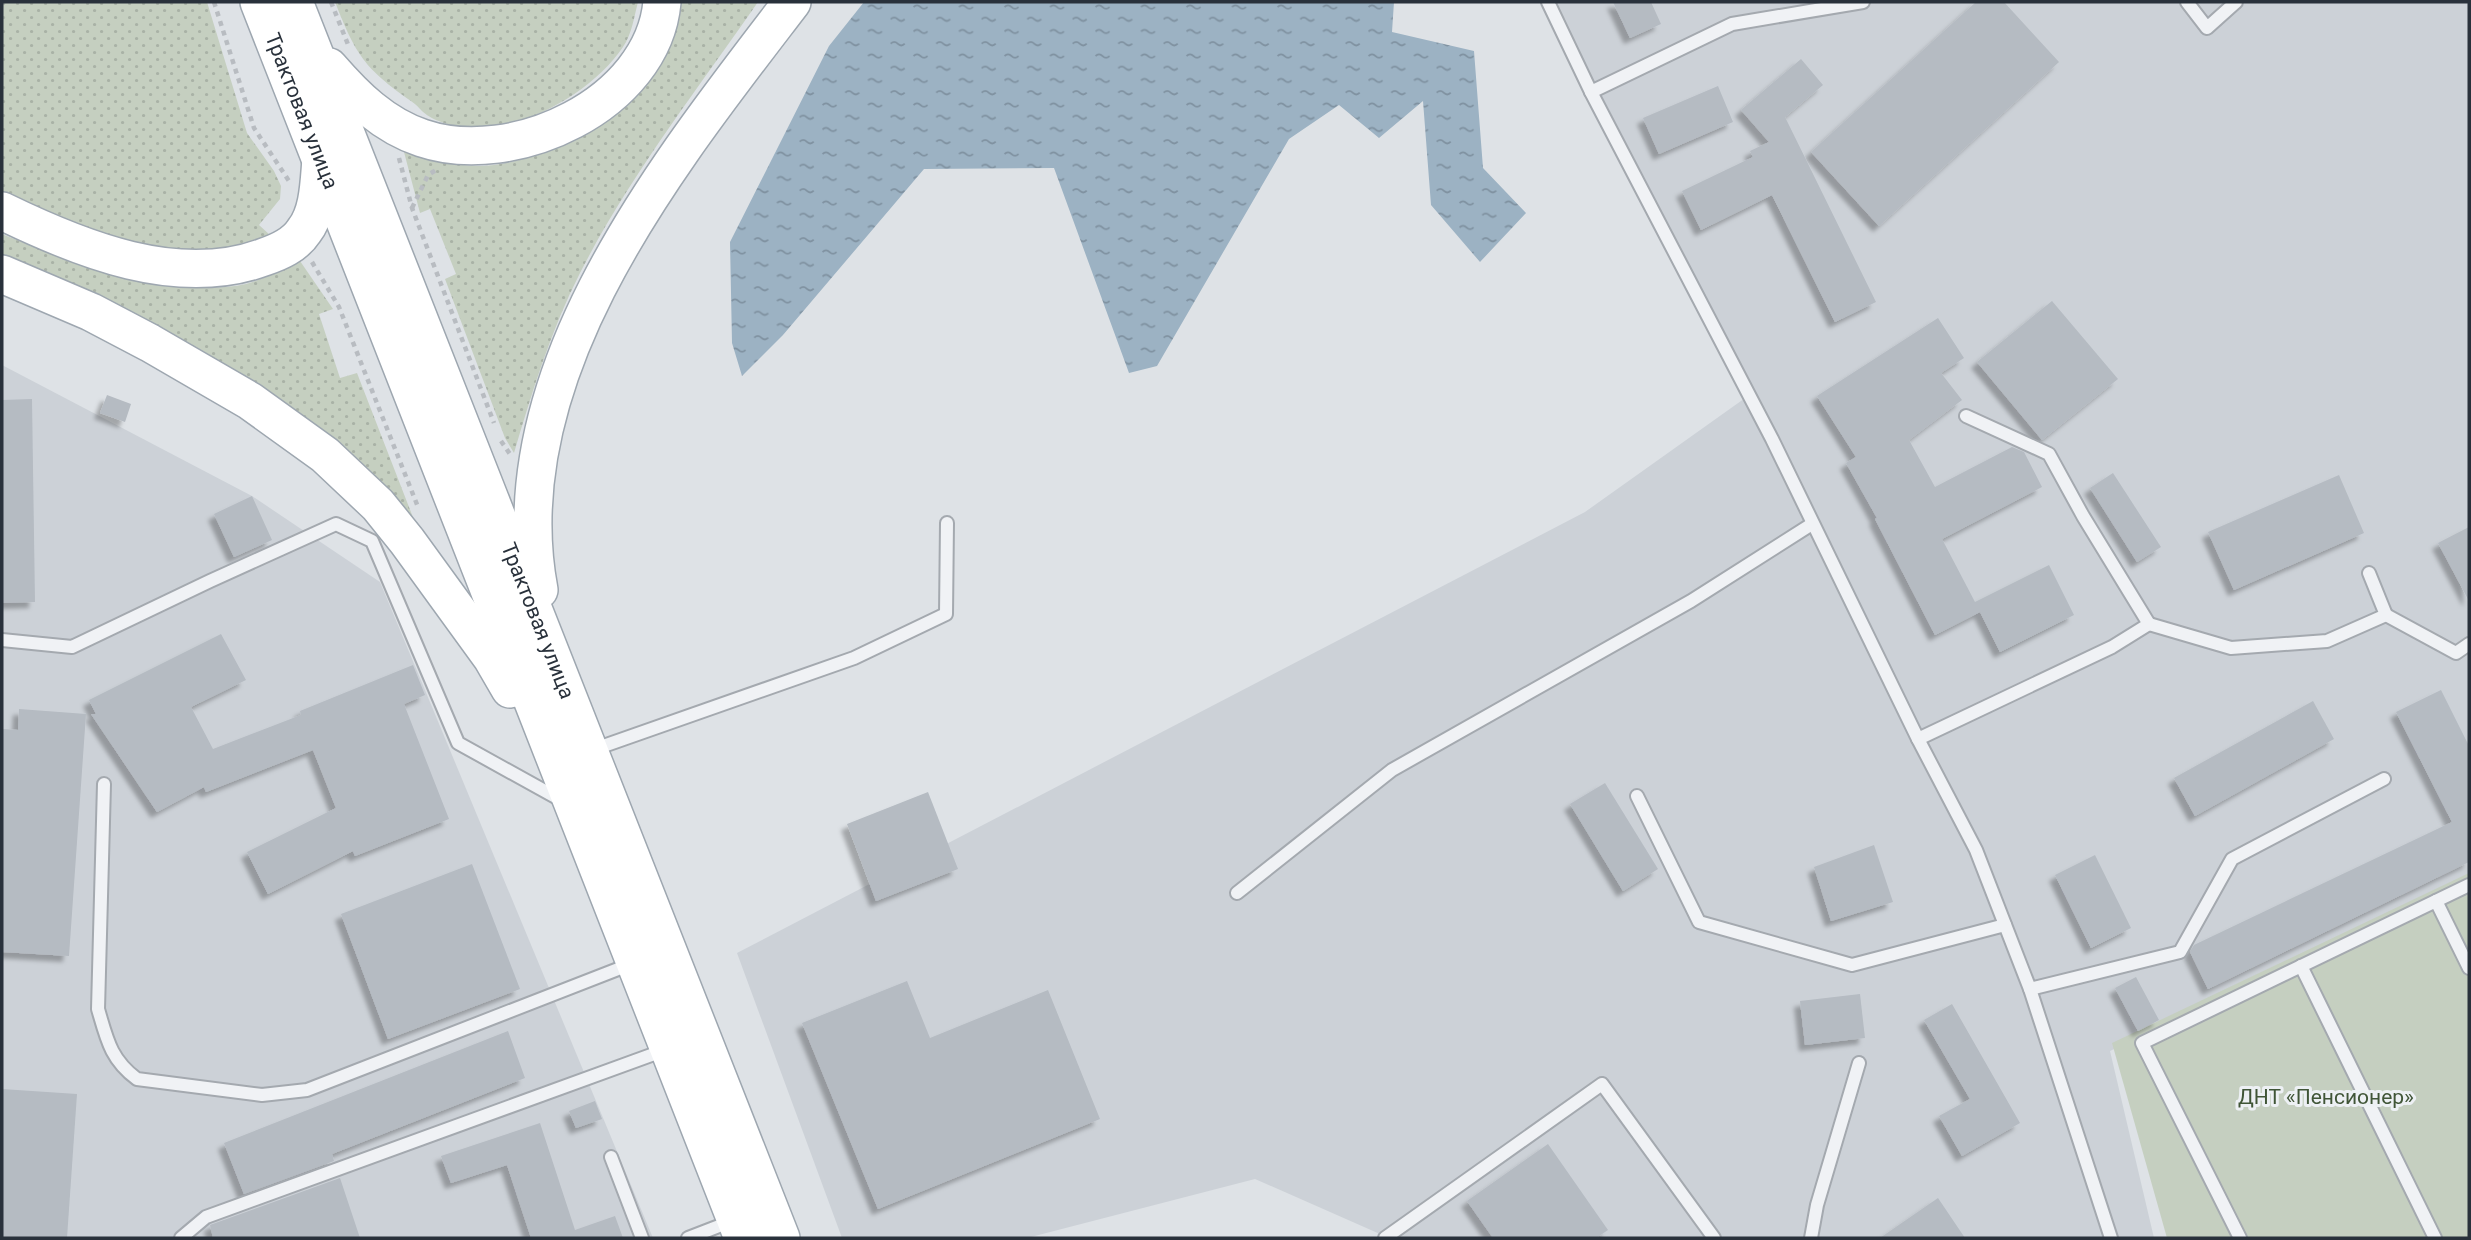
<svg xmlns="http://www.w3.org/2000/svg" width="2471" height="1240" viewBox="0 0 2471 1240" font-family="Roboto,sans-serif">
  <defs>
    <pattern id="grass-dots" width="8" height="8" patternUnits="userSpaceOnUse" patternTransform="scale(1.75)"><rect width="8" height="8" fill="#c5cfc0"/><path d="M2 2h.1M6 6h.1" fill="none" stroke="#a9b2a6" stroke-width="1.8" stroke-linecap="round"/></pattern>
    <pattern id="water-ripples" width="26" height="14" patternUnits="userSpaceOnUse" patternTransform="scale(1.75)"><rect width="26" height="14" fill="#9cb2c3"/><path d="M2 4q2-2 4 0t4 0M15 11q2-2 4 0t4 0" fill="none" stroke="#7f91a0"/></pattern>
    <filter id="shadow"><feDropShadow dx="-6" dy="6" stdDeviation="2" flood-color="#0004"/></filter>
  </defs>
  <rect width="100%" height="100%" fill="#dee2e6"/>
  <g fill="#ccd1d7">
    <polygon points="1553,2 2469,2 2469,880 2110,1051 2154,1238 1389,1238 1255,1179 1027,1238 842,1238 737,953 1585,512 1755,391"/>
    <polygon points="2,365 252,496 380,582 653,1238 2,1238"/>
  </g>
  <g fill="url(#grass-dots)">
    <polygon points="2,2 207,2 247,133 274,171 281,186 280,199 259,225 270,235 249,246 204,251 171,250 112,239 2,197"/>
    <path d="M335,2h303c-4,15 -6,32 -15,45 -35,52 -125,100 -187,73 -15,-7 -14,-11 -25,-19 -47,-33 -55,-46 -76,-99z"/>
    <path d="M671,2h87c-61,88 -129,175 -178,271 -29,57 -48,119 -66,180l-9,-15 -60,-159 11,-5 -26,-65 -10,4 -16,-61c20,4 40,10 59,13 38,5 77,-10 110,-27z"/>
    <path d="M2,234c66,27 172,66 244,50 18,-5 37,-15 54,-23l33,48 -14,5 21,64 17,-5 64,165 -18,-26 -401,-251z"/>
  </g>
  <polygon fill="#c5cfc0" points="2469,873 2469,1238 2167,1238 2112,1043"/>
  <polygon fill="url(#water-ripples)" points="864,2 1394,2 1392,32 1474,51 1483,168 1526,213 1480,262 1431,205 1423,101 1379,138 1339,105 1289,139 1157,366 1129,373 1054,168 924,169 783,335 742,376 732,343 730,242 829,46"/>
  <g fill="#b5bbc2" filter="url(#shadow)">
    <polygon points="1613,2 1651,2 1661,24 1630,38"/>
    <polygon points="1976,2 2004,2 2059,62 1879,226 1811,152"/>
    <polygon points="1801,59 1823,85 1785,117 1876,302 1835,322 1772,195 1701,230 1682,191 1753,157 1750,151 1769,142 1741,110"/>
    <polygon points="1718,86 1733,122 1659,154 1643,118"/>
    <polygon points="2052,301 2118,379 2042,440 1977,362"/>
    <polygon points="1938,318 1964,358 1941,373 1962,400 1909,440 1935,487 2012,447 2024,452 2042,487 1942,539 1975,602 2049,565 2074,615 2000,652 1980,612 1935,635 1875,519 1877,518 1846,463 1856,457 1817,396"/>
    <polygon points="107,395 131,404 125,422 100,413"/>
    <polygon points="32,399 35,602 2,603 2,400"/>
    <polygon points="2113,473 2161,547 2137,562 2090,488"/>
    <polygon points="2339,475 2364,533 2234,590 2208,532"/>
    <polygon points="252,496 272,540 234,557 214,514"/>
    <polygon points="2469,527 2469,601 2438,543"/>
    <polygon points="221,634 246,680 191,707 213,749 301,715 300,711 413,665 425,695 404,704 449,819 355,856 353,851 268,894 247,852 336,808 313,750 206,792 204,787 157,812 91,714 96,714 89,700"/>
    <polygon points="2441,690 2469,746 2469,862 2208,989 2190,952 2194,945 2452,822 2396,712"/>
    <polygon points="2313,701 2334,739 2195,816 2174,778"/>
    <polygon points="19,709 86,714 69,956 2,952 2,729 18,730"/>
    <polygon points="1605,783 1658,869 1623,891 1570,804"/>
    <polygon points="928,792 958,869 876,901 847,824"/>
    <polygon points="1874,845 1893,902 1831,921 1814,867"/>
    <polygon points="2095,855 2131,928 2091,948 2055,875"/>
    <polygon points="472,864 520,989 388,1039 341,914"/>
    <polygon points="2136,977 2159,1020 2138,1031 2115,988"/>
    <polygon points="907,981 930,1038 1048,990 1100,1119 878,1209 802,1023"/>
    <polygon points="1860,994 1865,1038 1805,1045 1800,1001"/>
    <polygon points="1952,1004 2020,1123 1962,1156 1939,1116 1970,1099 1924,1020"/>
    <polygon points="508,1031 525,1078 332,1154 334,1161 244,1194 224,1143"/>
    <polygon points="2,1089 77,1094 67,1238 2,1238"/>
    <polygon points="595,1101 602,1119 576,1128 569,1111"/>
    <polygon points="540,1123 575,1230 615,1216 623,1238 531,1238 507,1165 451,1183 441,1156"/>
    <polygon points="1548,1144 1608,1230 1596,1238 1493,1238 1467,1201"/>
    <polygon points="340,1178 360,1238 213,1238 210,1225"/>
    <polygon points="1938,1198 1965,1238 1880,1238"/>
  </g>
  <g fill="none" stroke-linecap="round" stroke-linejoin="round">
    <g stroke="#a4a9af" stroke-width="16">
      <g id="service">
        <polyline points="1548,2 1591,92 1772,439 1918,739 1976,850 2030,989 2111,1238"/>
        <polyline points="2187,2 2207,28 2236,2"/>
        <polyline points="1591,92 1732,24 1863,2"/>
        <polyline points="2386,615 2456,653 2469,644"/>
        <polyline points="2149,624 2231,648 2327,641 2386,615 2369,573"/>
        <polyline points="2,640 72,647 210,581 336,524 372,541 458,743 561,800"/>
        <polyline points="1918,739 2112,647 2149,624 2083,516 2049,454 1966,416"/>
        <polyline points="592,750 854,658 946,614 947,523"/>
        <path d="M104,784l-6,225c9,31 13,51 39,70l125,16 45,-5 324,-126"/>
        <polyline points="1637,796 1699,922 1852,965 2005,925"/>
        <polyline points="1237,893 1392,770 1691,601 1812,524"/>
        <polyline points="2436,901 2469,968"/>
        <polyline points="2301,966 2435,1238"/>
        <polyline points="2030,989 2180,952 2232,859 2384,779"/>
        <polyline points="611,1157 642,1238"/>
        <polyline points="181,1238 206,1217 665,1050"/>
        <polyline points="688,1238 732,1221"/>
        <polyline points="1385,1238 1602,1084 1714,1238"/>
        <polyline points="1811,1238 1817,1205 1859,1063"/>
        <polyline points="2240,1238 2142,1043 2469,885"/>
      </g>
    </g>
    <g stroke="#9ea7b0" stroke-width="40">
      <g id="primary">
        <path id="s1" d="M259,2l484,1236"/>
        <path id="s2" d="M294,2l487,1236"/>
        <path d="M329,67c26,30 54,58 93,71 91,31 231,-34 240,-136"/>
        <path d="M2,211c78,38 176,78 262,46 15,-5 31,-12 40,-26 15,-19 15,-49 17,-72"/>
        <polyline points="2,274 91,312 150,343 250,401 325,455 378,505 407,541 492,658 510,689"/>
        <path d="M539,590c-41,-217 130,-427 253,-588"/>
      </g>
    </g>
    <g stroke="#b8bcc1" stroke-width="4.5" stroke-dasharray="5 5" stroke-linecap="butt">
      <polyline points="214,2 254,128 289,181"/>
      <polyline points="331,2 349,47"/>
      <polyline points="399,158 412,208 494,423"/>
      <polyline points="412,208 428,175 436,170"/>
      <polyline points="312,262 339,307 418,507"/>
      <polyline points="501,441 512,457"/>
    </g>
    <use href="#service" stroke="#f0f2f5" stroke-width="12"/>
    <use href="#primary" stroke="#fff" stroke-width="37"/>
  </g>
  <g text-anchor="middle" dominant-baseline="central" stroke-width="6" stroke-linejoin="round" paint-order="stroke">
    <g font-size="21" fill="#29313b" stroke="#edf0f4">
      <text stroke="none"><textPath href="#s1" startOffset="117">Трактовая улица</textPath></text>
      <text stroke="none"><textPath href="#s2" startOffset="665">Трактовая улица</textPath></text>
    </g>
    <g font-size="21" fill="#405537" stroke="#edf0f4">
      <text x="2326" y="1097">ДНТ «Пенсионер»</text>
    </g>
  </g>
  <rect width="2471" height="1240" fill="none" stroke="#29313b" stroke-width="7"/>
</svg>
